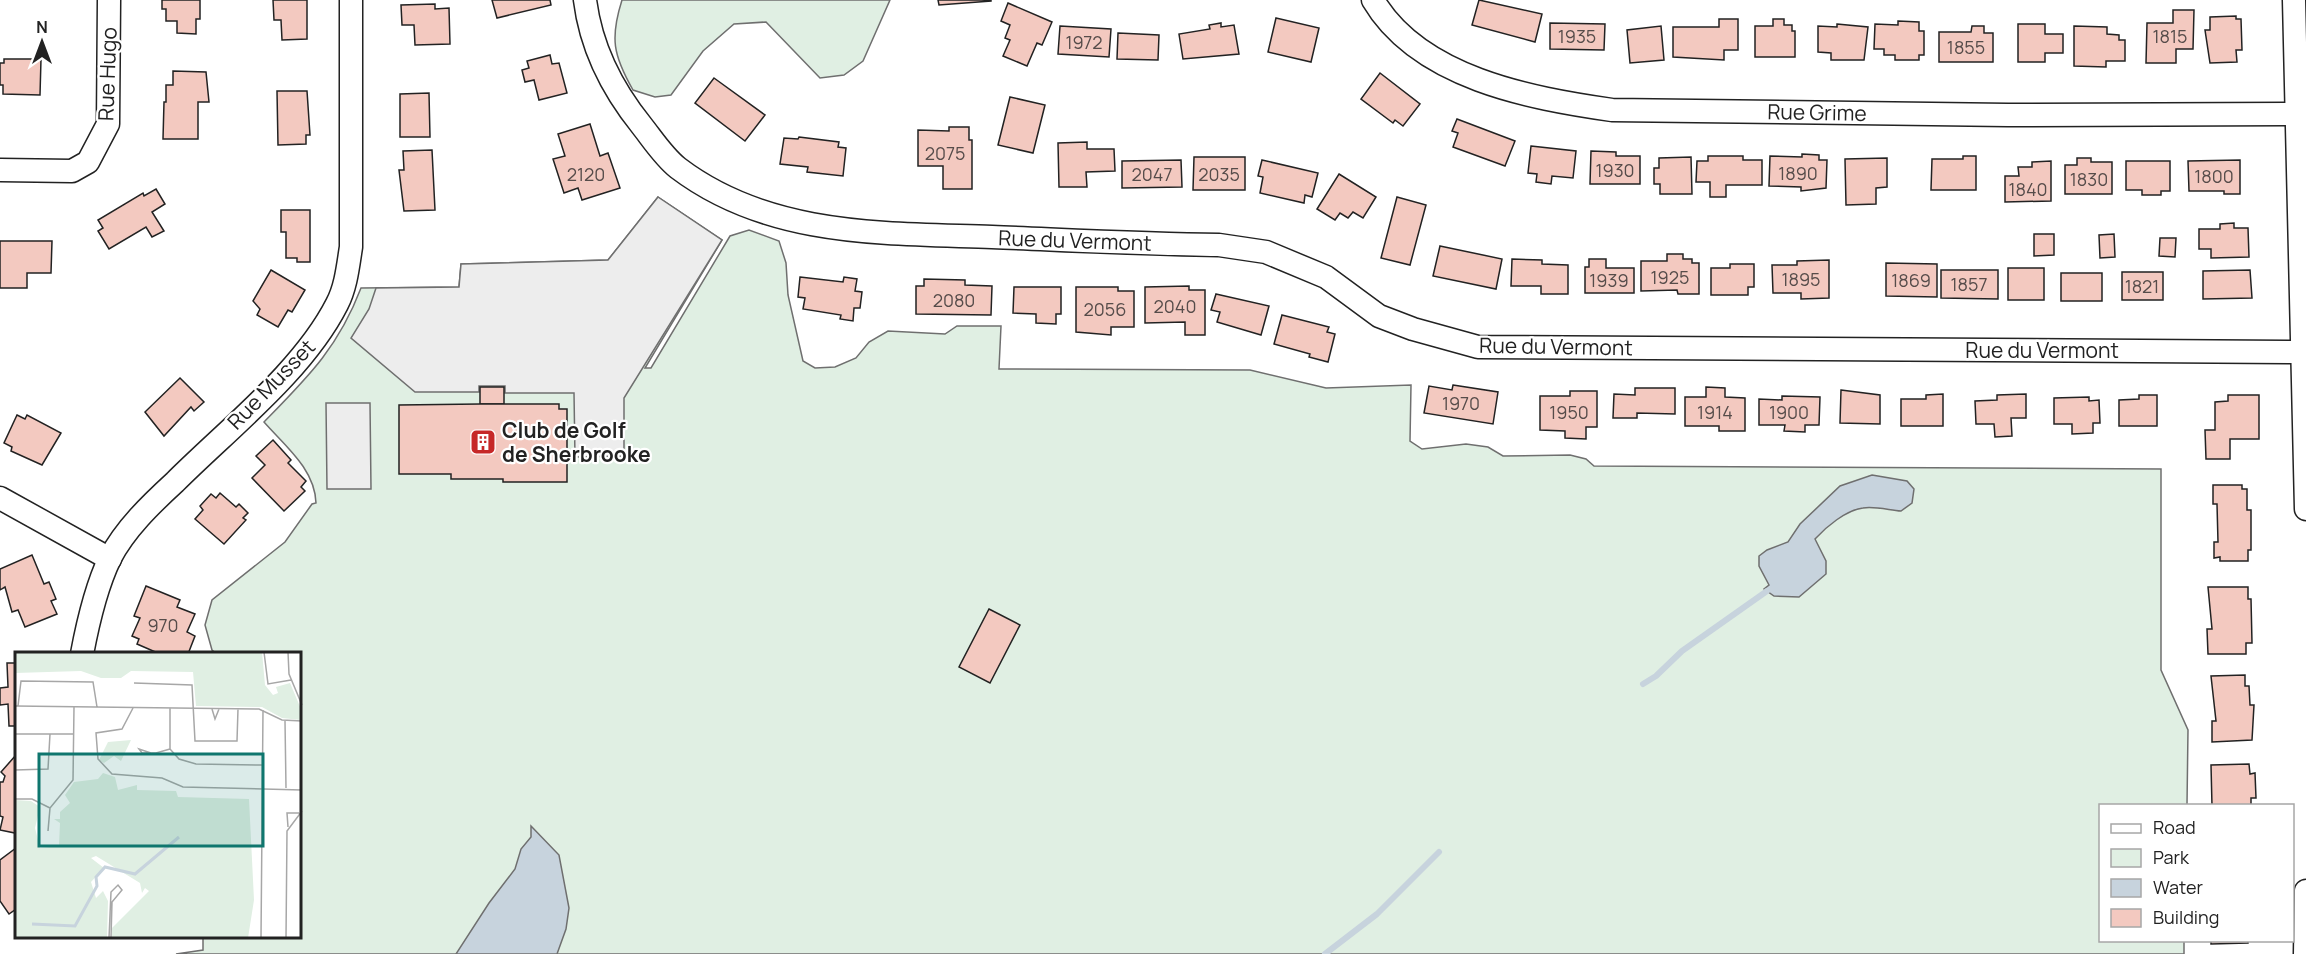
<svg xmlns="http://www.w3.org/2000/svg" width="2306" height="954" viewBox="0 0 2306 954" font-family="Manrope,sans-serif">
  <rect width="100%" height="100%" fill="#fff"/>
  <g fill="#e0efe3" stroke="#6f6f6f" stroke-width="1.5">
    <path d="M622,0h268l-27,61 -19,14 -24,3 -54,-56 -32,2 -31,27 -32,44 -16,2 -22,-7c-20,-35 -23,-52 -11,-90z"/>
    <path d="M658,197l64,43 -77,128h6l79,-132 19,-6 30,11 7,22 2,32 15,66 12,7 20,-1 21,-9 13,-16 19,-11 57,3 12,-8h44l-2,43 251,1 76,18 85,-3 -1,56 12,8 44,-5 22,3 15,9 67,-1 16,4 8,7 567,3v201l27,60 -1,75 -87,1v134l84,1v13h-2008l27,-4v-12h97v-284h-83l-5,-4 -7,-25 7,-25 73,-58 27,-38 4,-1c-1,-34 -31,-57 -52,-81 44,-45 74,-74 97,-134l98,-1 2,-23 147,-4z"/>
  </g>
  <g fill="#ededed" stroke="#6f6f6f" stroke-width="1.5">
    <polygon points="658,197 722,240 624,398 624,456 575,457 574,393 505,393 505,386 479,386 479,392 415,392 351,338 369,309 376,288 459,287 461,264 608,260"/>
    <polygon points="326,403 370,403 371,489 327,489"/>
  </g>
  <g fill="#c7d3dd" stroke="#6f6f6f" stroke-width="1.5">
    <path d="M1872,475l35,6 7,8 -2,14 -11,8c-12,-1 -27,-5 -38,-3 -17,2 -37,19 -48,31l11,22v13l-27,23 -25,-1 -10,-7 5,-4 -10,-19v-10l8,-6 21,-8 12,-18 40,-38z"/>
    <polygon points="531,826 559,855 569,908 566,929 557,954 456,954 489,903 515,869 521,849 531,837"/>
  </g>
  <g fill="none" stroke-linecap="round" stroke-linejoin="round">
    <g stroke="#c7d3dd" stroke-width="6">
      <polyline points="1643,684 1656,676 1682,651 1767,591"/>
      <polyline points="1325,954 1377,914 1439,852"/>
    </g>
  </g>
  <g fill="#f3c9c0" stroke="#222" stroke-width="1.5">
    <polygon points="162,0 200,0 200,19 196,19 196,34 177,33 177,21 166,21 166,9 162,9"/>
    <polygon points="273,0 307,0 307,39 282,40 281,20 274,20"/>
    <polygon points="492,0 550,0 551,5 497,18"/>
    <polygon points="938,0 991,0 991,1 939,5"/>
    <polygon points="1479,0 1542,14 1535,42 1472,25"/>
    <polygon points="1008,3 1052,22 1042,45 1037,43 1027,66 1003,56 1010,40 1005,38 1010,25 1001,21"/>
    <polygon points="435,4 435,9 449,8 450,44 415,45 414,25 402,25 401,5"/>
    <polygon points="2173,10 2194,10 2193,49 2176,49 2176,63 2146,63 2147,23 2173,23"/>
    <polygon points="2236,16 2236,19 2241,19 2242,50 2236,50 2237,62 2210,63 2205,30 2210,30 2210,17"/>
    <polygon points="1276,18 1319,28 1311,62 1268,52"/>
    <polygon points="1719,19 1738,19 1738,50 1724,50 1724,60 1673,57 1673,27 1719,27"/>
    <polygon points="1773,19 1784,19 1784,25 1792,25 1792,31 1795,31 1795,57 1755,57 1755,26 1773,26"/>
    <polygon points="1898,21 1919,22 1919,31 1924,31 1924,55 1919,55 1919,60 1895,60 1895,55 1884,55 1884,49 1874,49 1875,24 1898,25"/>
    <polygon points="1221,23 1221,27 1234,25 1239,54 1183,59 1179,34 1210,29 1209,25"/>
    <polygon points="1550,23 1605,24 1604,50 1550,49"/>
    <polygon points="1837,24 1868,27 1864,60 1831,60 1831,53 1818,52 1818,26 1837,27"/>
    <polygon points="2018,24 2045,24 2045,34 2063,34 2063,53 2045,53 2045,62 2018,62"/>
    <polygon points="1060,26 1111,29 1109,57 1058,54"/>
    <polygon points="1661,26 1664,60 1630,63 1627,30"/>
    <polygon points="1972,26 1984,26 1984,33 1993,33 1993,62 1939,62 1939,32 1971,32"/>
    <polygon points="2074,26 2107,27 2107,34 2119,35 2119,40 2125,40 2125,61 2106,61 2106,67 2074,66"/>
    <polygon points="1118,33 1159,35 1158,60 1117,59"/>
    <polygon points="550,55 552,64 559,63 567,93 539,100 534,80 525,82 522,70 529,68 527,61"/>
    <polygon points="4,59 41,59 40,95 3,94 3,85 0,85 0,63 4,63"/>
    <polygon points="173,71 206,72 209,102 198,102 198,139 163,139 164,102 166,102 166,85 173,85"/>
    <polygon points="1380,73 1420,104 1403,126 1395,120 1393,123 1361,99"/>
    <polygon points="714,78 765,115 745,141 695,103"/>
    <polygon points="277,91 307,91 310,135 306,135 306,144 278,145"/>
    <polygon points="429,93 430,137 400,137 400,94"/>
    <polygon points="1010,97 1045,105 1033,153 998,145"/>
    <polygon points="1457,119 1515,141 1505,166 1453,147 1458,133 1452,131"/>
    <polygon points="590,124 600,156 608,153 620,188 582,200 578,188 564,193 553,159 565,156 558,134"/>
    <polygon points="949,127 969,127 969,140 972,140 972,189 943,189 943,166 918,166 918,130 949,131"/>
    <polygon points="799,137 839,142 838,147 846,148 843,176 807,172 808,167 780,164 784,138 798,139"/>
    <polygon points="1087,142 1087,149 1114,149 1115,171 1086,172 1087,187 1059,187 1058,143"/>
    <polygon points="1531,146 1576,151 1573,178 1552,176 1551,184 1536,182 1537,174 1528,173"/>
    <polygon points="432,150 435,210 404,211 399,170 404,170 403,151"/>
    <polygon points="1591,151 1616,152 1616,156 1640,156 1640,184 1590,184"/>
    <polygon points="1802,154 1819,155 1819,160 1827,160 1826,188 1801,191 1801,187 1769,186 1770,156 1802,157"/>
    <polygon points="1708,156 1743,156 1743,160 1762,160 1762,185 1726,185 1726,197 1710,197 1710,182 1696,182 1697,161 1708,161"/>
    <polygon points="1963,156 1976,156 1976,190 1931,190 1932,159 1963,159"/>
    <polygon points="1194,157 1245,157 1245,190 1193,190"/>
    <polygon points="1691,157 1692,194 1660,194 1660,184 1654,184 1654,168 1659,168 1659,158"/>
    <polygon points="1887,158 1887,187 1876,188 1876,204 1846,205 1845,159"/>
    <polygon points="2077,158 2091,158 2091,162 2112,162 2112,194 2065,194 2065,165 2077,165"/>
    <polygon points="1181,160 1182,187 1122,188 1122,161"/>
    <polygon points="1262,160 1318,173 1312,197 1305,195 1304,203 1260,193 1263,177 1258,176"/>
    <polygon points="2240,160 2240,194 2224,194 2224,191 2189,191 2188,161"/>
    <polygon points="2051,161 2051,201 2005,202 2005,176 2019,176 2018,167 2032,167 2032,162"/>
    <polygon points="2126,161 2170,161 2170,191 2161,191 2161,195 2142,195 2142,190 2126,190"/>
    <polygon points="1339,174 1376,197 1363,218 1353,212 1348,218 1340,213 1335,220 1317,209"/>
    <polygon points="156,189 165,204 152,212 164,231 152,237 146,227 109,249 98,231 103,228 98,220 143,193 144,196"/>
    <polygon points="1397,197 1426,205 1410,265 1381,258"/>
    <polygon points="281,210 310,210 310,262 297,262 297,258 286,258 286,232 281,232"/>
    <polygon points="2234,223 2234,228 2248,228 2249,257 2211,258 2211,249 2199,249 2199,229 2220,229 2220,224"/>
    <polygon points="2034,234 2054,234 2054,255 2034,256"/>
    <polygon points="2114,234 2115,257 2100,258 2099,235"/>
    <polygon points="2160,238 2176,238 2175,257 2159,256"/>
    <polygon points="0,241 52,241 51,273 27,273 27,288 0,288"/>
    <polygon points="1440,246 1502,259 1496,289 1433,276"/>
    <polygon points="1667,254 1683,254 1683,259 1692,259 1692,263 1699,263 1699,294 1678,294 1677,290 1641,291 1641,261 1667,261"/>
    <polygon points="1512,259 1542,260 1542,264 1568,265 1568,294 1541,294 1541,286 1511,286"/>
    <polygon points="1589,259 1606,259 1606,268 1634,268 1634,293 1585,293 1585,267 1589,267"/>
    <polygon points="1829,260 1829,298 1801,299 1801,293 1773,293 1772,265 1797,265 1797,261"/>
    <polygon points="1886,263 1937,264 1937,297 1886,296"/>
    <polygon points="1730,264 1754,264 1754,287 1748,287 1748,295 1711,295 1711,268 1730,268"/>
    <rect x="2008" y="268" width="36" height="32"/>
    <polygon points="271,270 305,290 292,312 288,310 278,327 257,315 260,309 253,301"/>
    <polygon points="1941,270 1998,270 1998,299 1941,298"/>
    <polygon points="2250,270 2252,298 2203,299 2203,271"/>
    <rect x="2122" y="272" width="41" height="28"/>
    <rect x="2061" y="273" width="41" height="28"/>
    <polygon points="800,277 843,282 844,277 857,279 855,291 862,292 860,308 854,308 853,321 840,319 841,315 803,309 805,298 798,297"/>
    <polygon points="924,279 965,280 965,285 992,286 991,315 916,314 916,286 924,286"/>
    <polygon points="1189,286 1189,290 1205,290 1205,335 1185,335 1185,322 1145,323 1145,287"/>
    <polygon points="1014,287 1061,287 1061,314 1056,314 1056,324 1036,323 1036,314 1013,313"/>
    <polygon points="1076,287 1118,287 1118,291 1134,291 1134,327 1111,327 1111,335 1076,332"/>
    <polygon points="1216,294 1269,306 1261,335 1217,322 1220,312 1211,310"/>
    <polygon points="1282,315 1329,327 1327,332 1335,334 1328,362 1309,357 1310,354 1274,344"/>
    <polygon points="180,378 204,402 194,411 191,407 164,436 145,412"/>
    <polygon points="1453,385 1498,392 1493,424 1424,413 1429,386 1452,390"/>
    <rect x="480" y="387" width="24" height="17"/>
    <polygon points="1706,387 1725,388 1725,397 1745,398 1745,431 1719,431 1719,426 1685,426 1685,397 1706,397"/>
    <polygon points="1635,388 1675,388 1675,414 1637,413 1637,418 1613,418 1614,394 1635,395"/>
    <polygon points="1841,390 1880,395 1880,424 1840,423"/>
    <polygon points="1570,391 1597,391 1597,427 1586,427 1586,439 1565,438 1565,431 1540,430 1540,396 1570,396"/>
    <polygon points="1943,394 1943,426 1901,426 1901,399 1926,399 1926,395"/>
    <polygon points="2026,394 2026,418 2011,418 2012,436 1995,437 1994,424 1976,424 1975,401 1997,400 1997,395"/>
    <polygon points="2139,395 2157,395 2157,426 2119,426 2119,400 2139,399"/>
    <polygon points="2228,395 2259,395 2259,439 2230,439 2230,459 2206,459 2205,430 2215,430 2215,402 2228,401"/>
    <polygon points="1782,396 1820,397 1819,425 1805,425 1805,432 1784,431 1785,425 1759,425 1759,399 1782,400"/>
    <polygon points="2089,397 2089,401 2099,400 2100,423 2093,423 2093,433 2072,434 2072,424 2054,424 2054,398"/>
    <polygon points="480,404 559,404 559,409 567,409 567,482 503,482 503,479 451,479 451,474 399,474 399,405"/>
    <polygon points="17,415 25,419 27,415 61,433 42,465 11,451 12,447 4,443"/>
    <polygon points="273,440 291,460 288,463 306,481 301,487 305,491 284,511 252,478 265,465 256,456"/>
    <polygon points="2213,485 2242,485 2242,489 2247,489 2247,510 2251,510 2251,550 2248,550 2248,561 2220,561 2220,557 2214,558 2214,542 2218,542 2217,504 2213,504"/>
    <polygon points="220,493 236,507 239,504 248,513 243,518 246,520 224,544 195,519 203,510 200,506 211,494 216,498"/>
    <polygon points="32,555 44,584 49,582 56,599 51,601 57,614 25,627 18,610 12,612 5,587 0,590 0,569"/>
    <polygon points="146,586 180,600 177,607 195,614 187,632 195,636 188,654 160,654 137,644 139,639 132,636 140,618 134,616"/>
    <polygon points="2208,587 2248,587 2248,599 2251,599 2252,643 2246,643 2246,654 2208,654 2207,629 2212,629"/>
    <polygon points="989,609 1020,625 990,683 959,667"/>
    <polygon points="7,663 16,663 16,726 9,726 8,704 0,705 0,688 8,687"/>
    <polygon points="2245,675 2245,686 2249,686 2250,705 2254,705 2252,740 2212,742 2212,721 2216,721 2211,676"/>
    <polygon points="16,755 16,827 15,833 0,830 3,817 0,816 0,782 3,782 5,776 1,772"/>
    <polygon points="2249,764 2250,774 2255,773 2256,798 2251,798 2251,806 2212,806 2211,765"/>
    <polygon points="16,848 16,909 9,914 0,901 0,860"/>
    <polygon points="2211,940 2248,940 2248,943 2211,944"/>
  </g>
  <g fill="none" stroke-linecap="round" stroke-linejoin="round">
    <g stroke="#222" stroke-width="25">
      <g id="minor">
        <path d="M585,0c6,48 27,89 57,126 11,14 22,31 36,42 91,69 205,65 314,69 76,3 151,7 227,8l47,7 60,25 53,39 34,13 65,18 828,5"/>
        <path d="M1373,0c46,78 156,98 239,110l396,5 287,-1"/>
        <polyline points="2294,0 2306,509"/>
        <polyline points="0,170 72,171 88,162 108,124 109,0"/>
        <polyline points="0,498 110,559"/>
        <path d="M82,654c6,-32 14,-67 28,-96 15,-29 41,-54 65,-76 53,-53 128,-111 162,-178 9,-17 11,-38 14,-57v-247"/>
        <polyline points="2305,954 2306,891"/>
      </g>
    </g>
    <use href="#minor" stroke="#fff" stroke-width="22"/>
  </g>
  <defs>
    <g id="building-square" transform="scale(1.35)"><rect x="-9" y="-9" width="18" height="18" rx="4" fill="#c62828" stroke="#fff"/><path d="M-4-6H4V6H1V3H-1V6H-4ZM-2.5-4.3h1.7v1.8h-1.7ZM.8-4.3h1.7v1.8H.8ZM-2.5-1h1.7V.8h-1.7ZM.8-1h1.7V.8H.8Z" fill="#fff"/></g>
  </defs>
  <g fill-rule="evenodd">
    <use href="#building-square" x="483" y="442"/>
  </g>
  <g text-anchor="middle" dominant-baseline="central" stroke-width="4.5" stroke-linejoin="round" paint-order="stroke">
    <g font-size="18" fill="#564c4a">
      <text x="1577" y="36">1935</text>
      <text x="2170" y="36">1815</text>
      <text x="1084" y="42">1972</text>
      <text x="1966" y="47">1855</text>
      <text x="945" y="153">2075</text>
      <text x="1615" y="170">1930</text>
      <text x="1798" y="173">1890</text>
      <text x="586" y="174">2120</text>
      <text x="1152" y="174">2047</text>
      <text x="1219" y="174">2035</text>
      <text x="2214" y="176">1800</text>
      <text x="2089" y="179">1830</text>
      <text x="2028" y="189">1840</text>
      <text x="1670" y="277">1925</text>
      <text x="1801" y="279">1895</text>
      <text x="1609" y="280">1939</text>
      <text x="1911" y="280">1869</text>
      <text x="1969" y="284">1857</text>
      <text x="2142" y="286">1821</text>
      <text x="954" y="300">2080</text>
      <text x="1175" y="306">2040</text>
      <text x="1105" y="309">2056</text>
      <text x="1461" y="403">1970</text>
      <text x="1569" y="412">1950</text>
      <text x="1715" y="412">1914</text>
      <text x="1789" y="412">1900</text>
      <text x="163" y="625">970</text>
    </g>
    <g font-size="21" fill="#222" stroke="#fff">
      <text transform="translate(107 74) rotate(-88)">Rue Hugo</text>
      <text transform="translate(1817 112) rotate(1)">Rue Grime</text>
      <text transform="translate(1075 240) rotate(2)">Rue du Vermont</text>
      <text transform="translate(1556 346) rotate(1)">Rue du Vermont</text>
      <text x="2042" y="350">Rue du Vermont</text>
      <text transform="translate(271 384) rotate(-46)">Rue Musset</text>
    </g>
    <g font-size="21" font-weight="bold" fill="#222" stroke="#fff" text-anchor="start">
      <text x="502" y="430">Club de Golf<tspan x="502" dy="24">de Sherbrooke</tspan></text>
    </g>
  </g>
  <g transform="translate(15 652)">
    <rect width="286" height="286" fill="#fff"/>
    <path d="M0,0h247l3,33 8,10 5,-2 -2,-6 14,-4 11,26v11l-19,-2 -20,-11 -66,-1 -3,-34 -62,-1 -10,7h-20l-20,-7 -66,2zM116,88l-10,21 -7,-5 -10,7 -5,-3 9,-18zM88,121l12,4 3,13 19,-5v5l39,1 2,6 71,2 5,101 -6,38h-136v-10l37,-37 -4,-3 -3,5 -2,-10 -44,-27 -5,2 13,10 -13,14 5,16 7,-7 5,10 -1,37h-92v-138l16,1 9,6 -5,21 5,20 19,-2 1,-23 -6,-4h6v-7l10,-9 -5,-8 9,-13 24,-3z" fill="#e0efe3"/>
    <path fill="none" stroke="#c7d3dd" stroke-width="3" d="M17,272l43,2 22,-40 -1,-9 9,-10 30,7 44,-37"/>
    <path fill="none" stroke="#a7a7a7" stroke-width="1.5" d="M249,0l4,32 23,-4M273,0l1,22 13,31M119,31l58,2 3,56h42l1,-32M0,54l244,3 23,11 20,1M3,54l3,-25 72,1 4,25M118,56l-11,21 -26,4 2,26 14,15 50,4 21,9 119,3M155,56v41l9,10 17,5 66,1M197,57l3,10 4,-10M270,69l1,67M0,82h58M136,101l-12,-4 3,4h14l14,-4M0,118l33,-1 2,-35M0,147h17l18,9M273,175l-1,-14h12M33,179l2,-23 23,-28 1,-73M94,286l2,-46 7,-7 4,5 -10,12 -1,36M246,286l2,-228M271,286l1,-107 15,-20"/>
    <path fill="#0f766e" fill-opacity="0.15" stroke="#0f766e" stroke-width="3" d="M24,102h224v92h-224z"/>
    <rect width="286" height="286" fill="none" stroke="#222" stroke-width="3"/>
  </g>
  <rect x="2099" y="804" width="195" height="138" fill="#ffffff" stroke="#a7a7a7" stroke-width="1.5"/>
  <rect x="2111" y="824" width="30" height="9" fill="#ffffff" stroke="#a7a7a7" stroke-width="1.5"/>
  <text x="2153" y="834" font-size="18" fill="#222222">Road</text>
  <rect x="2111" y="849" width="30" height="18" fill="#e0efe3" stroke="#a7a7a7" stroke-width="1.5"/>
  <text x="2153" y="864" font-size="18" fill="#222222">Park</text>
  <rect x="2111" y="879" width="30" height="18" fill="#c7d3dd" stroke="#a7a7a7" stroke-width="1.5"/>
  <text x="2153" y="894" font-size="18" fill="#222222">Water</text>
  <rect x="2111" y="909" width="30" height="18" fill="#f3c9c0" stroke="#a7a7a7" stroke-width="1.5"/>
  <text x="2153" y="924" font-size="18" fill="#222222">Building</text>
  <g transform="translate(42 42)" stroke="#ffffff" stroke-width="4.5" paint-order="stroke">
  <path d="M0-4.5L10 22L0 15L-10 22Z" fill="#222222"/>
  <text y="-9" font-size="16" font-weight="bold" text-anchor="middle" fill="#222222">N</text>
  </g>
</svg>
